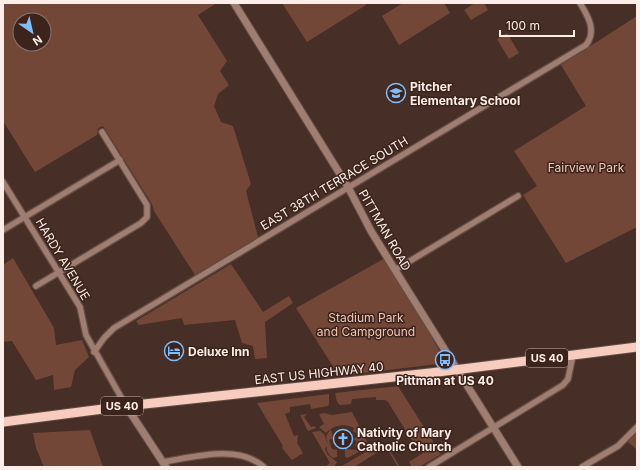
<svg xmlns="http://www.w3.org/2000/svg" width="640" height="470" viewBox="0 0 640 470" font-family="Inter,sans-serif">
  <rect width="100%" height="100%" fill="#472e26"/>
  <g fill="#734738" fill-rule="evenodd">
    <path d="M3,3h214l-19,12 29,46 -7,10 9,14 -11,9 -4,12 7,16 12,4 18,58 -5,7 12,46 -63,38 -41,-64 -2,-7 -49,-78 -5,2 -1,7 -62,37 -32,-51zM20,20h24v24h-24z"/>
    <polygon points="282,3 365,3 366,5 307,42"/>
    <polygon points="403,3 444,3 450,13 399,45 382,16"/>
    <polygon points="475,3 484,3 488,10 471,20 464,10"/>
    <polygon points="637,16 637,227 566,263 523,195 537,186 514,151 586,106 561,65"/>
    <polygon points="507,33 519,53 509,59 497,39"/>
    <polygon points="387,257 446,363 339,376 296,308"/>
    <polygon points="13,258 54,328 56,345 82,340 89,357 75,370 71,387 54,390 53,375 36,380 12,341 3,342 3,265"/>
    <polygon points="231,264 263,312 289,296 293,303 265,322 267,358 255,359 253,346 242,343 235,320 184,325 182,318 139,325 136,321"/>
    <polygon points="398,386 441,454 419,467 412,467 409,462 426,451 422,444 418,446 416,443 414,444 388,402 385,400 376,400 376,397 352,399 351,404 340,405 337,402 335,393"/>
    <polygon points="329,394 329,404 328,406 311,409 310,404 290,407 290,412 285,414 294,436 298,435 297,443 303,453 292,460 282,448 283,446 257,403"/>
    <path d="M352,412l15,29 -2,5h-10l2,-5 -3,-1 3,-6 -4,-3 1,-3c-10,-5 -20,-3 -28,5l-7,-6 5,-3 -5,-10 6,-1 7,2z"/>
    <polygon points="307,414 304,417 311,427 314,426 316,428 308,431 300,415"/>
    <polygon points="637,427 637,450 626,440"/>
    <path d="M331,429l2,9 -4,2 3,9 5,1v7l-4,1c-5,-4 -7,-7 -6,-12l-2,3 3,6 9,7 -3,5h-9l5,-4 -18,-31 8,-1 4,3 4,10 -2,-8z"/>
    <polygon points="90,430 103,467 44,467 36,448 33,433"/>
    <polygon points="387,446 400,467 398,467 386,447 354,467 340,467 371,449 381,449"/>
    <polygon points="345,449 361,450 361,451 347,458 345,456"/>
  </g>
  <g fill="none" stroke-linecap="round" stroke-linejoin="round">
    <g stroke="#644d45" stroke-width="8">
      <g id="minor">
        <polyline points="3,182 80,307 86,335 126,406"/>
        <polyline points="3,230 120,160"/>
        <polyline points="395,270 518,196"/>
        <polyline points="36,286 141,223 147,217 147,205 102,132"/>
        <path d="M94,352l10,-14 10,-10 472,-283c11,-14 2,-29 -6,-42"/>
        <path d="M163,462c31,-5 75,-18 101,5"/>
        <polyline points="429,467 563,385 568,379 573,355"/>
        <polyline points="582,467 618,446 637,427"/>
      </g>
    </g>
    <g stroke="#644d45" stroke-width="9">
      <g id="tertiary">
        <polyline points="234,3 348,187 371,231 395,270 518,467"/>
        <polyline points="126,406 166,467"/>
      </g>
    </g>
    <g stroke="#644d45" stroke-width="11">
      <polyline id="primary" points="3,422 126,406 430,373 637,347"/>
    </g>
    <use href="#minor" stroke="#9f7d71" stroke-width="5.5"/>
    <use href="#tertiary" stroke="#9f7d71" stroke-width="7"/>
    <use href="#primary" stroke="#f7cbbd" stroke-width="9"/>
  </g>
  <defs>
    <g id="school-ring" transform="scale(1)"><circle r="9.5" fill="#3c241c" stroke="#80bdfa" stroke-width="1.5"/><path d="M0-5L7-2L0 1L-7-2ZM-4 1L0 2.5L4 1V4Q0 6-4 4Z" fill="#80bdfa"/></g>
    <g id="hotel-ring" transform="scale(1)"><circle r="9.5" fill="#3c241c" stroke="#80bdfa" stroke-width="1.5"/><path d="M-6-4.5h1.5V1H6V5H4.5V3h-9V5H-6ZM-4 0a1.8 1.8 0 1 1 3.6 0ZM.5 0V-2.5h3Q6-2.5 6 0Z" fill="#80bdfa"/></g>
    <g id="bus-ring" transform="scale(1)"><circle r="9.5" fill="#3c241c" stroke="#80bdfa" stroke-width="1.5"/><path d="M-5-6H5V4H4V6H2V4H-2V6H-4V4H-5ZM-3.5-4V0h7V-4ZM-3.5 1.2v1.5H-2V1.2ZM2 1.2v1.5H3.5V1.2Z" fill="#80bdfa"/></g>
    <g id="church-ring" transform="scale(1)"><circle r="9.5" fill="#3c241c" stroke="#80bdfa" stroke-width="1.5"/><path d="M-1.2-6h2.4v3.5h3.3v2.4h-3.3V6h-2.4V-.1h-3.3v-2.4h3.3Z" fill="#80bdfa"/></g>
  </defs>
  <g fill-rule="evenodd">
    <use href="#school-ring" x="396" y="93"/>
    <use href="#hotel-ring" x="174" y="351"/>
    <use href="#bus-ring" x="445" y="360"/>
    <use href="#church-ring" x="343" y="439"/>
  </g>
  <g text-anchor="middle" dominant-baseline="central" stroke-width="3" stroke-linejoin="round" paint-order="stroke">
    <g fill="#3c241c" stroke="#c4b1ab" stroke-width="1">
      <rect x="526" y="349" width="42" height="18" rx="3"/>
      <rect x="101" y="397" width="42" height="18" rx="3"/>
    </g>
    <g font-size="11" font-weight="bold" fill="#feede8">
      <text x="547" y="358">US 40</text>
      <text x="122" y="406">US 40</text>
    </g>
    <g font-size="12" font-weight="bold" fill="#feede8" stroke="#3c241c" text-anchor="start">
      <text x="410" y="86">Pitcher<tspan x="410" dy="14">Elementary School</tspan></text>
      <text x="188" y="351">Deluxe Inn</text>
      <text x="445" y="380" text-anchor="middle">Pittman at US 40</text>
      <text x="357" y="432">Nativity of Mary<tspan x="357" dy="14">Catholic Church</tspan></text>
    </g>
    <g font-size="12" fill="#f1c6b7" stroke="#3c241c">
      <text x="586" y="167">Fairview Park</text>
      <text x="366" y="317">Stadium Park<tspan x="366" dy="14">and Campground</tspan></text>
    </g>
    <g font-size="12" fill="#feede8" stroke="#3c241c">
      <text transform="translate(334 183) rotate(-31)">EAST 38TH TERRACE SOUTH</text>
      <text transform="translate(385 230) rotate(60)">PITTMAN ROAD</text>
      <text transform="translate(63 259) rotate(59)">HARDY AVENUE</text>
      <text transform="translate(319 373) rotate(-6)">EAST US HIGHWAY 40</text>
    </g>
  </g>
  <rect width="640" height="470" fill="none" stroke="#feede8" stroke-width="8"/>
  <g transform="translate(32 32) rotate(146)"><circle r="19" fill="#3c241c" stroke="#8a746e"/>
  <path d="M0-3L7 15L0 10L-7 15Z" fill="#80bdfa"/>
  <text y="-6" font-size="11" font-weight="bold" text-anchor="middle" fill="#feede8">N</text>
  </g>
  <path d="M500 30v6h74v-6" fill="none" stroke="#feede8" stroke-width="2"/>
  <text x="506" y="30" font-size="12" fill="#feede8" stroke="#3c241c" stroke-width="3" paint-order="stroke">100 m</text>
</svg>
